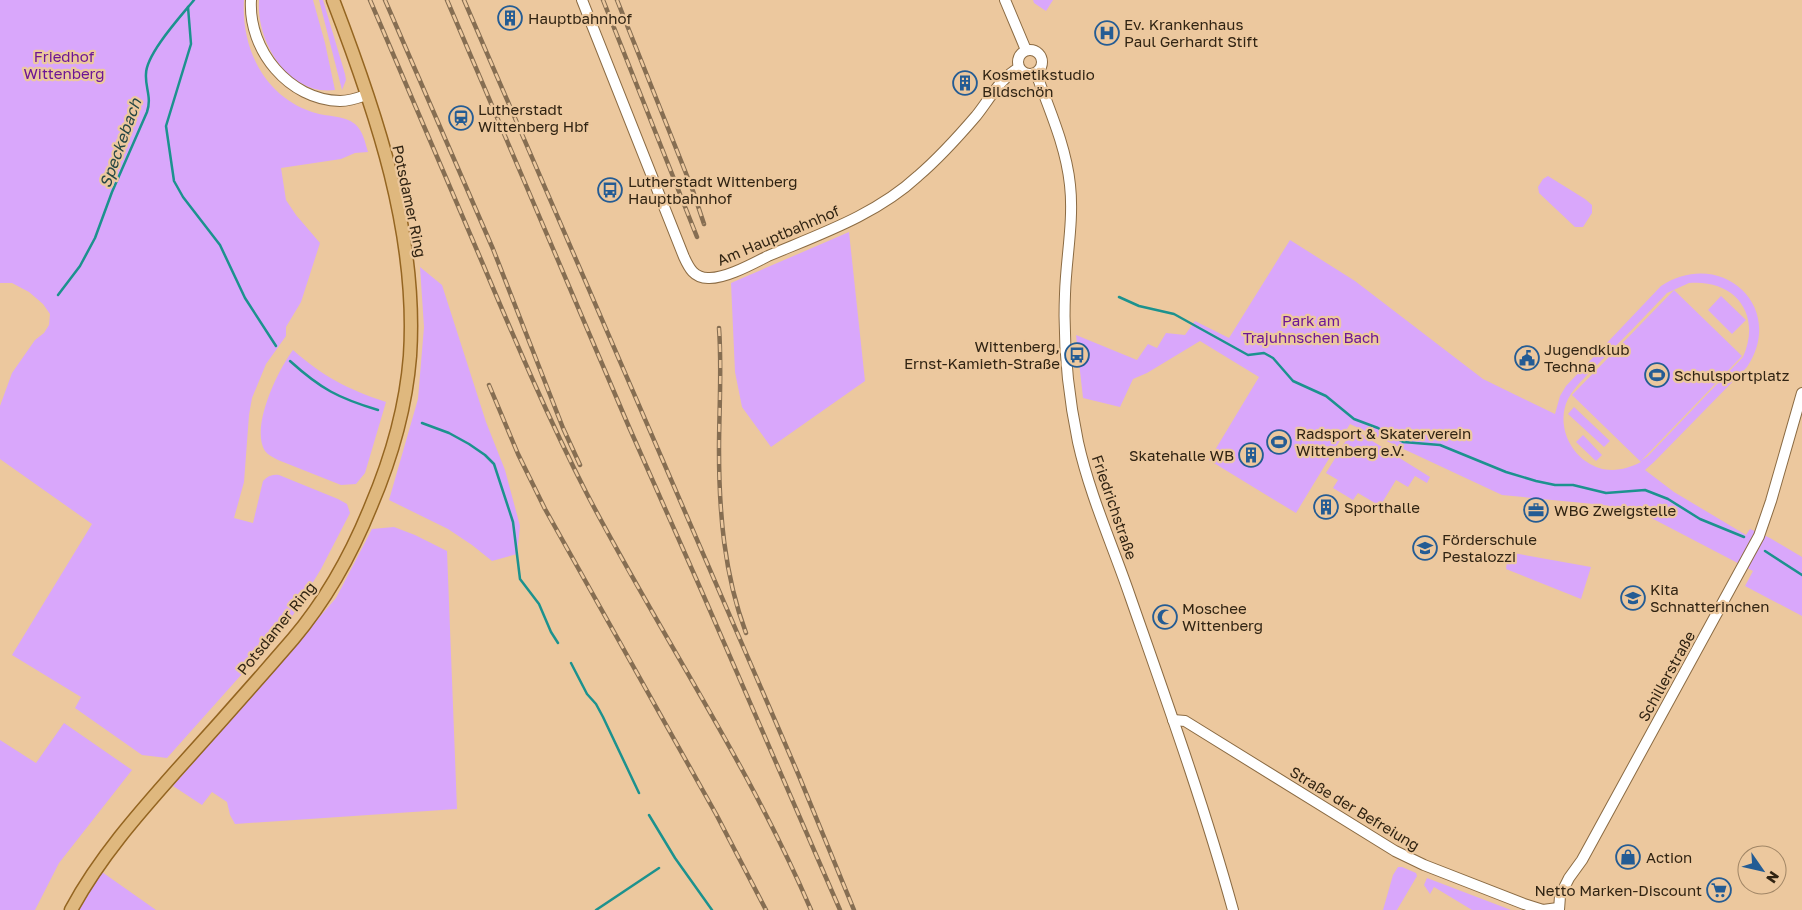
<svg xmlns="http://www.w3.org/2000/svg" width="1802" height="910" viewBox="0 0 1802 910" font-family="'Golos Text',sans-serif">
  <rect width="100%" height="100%" fill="#ecc89e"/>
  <g fill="#d9a7fb" fill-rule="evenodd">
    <path d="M0,0h244c-3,48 20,96 68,112 14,5 32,3 43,12 8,7 10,18 13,28l-13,1 -14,6 -60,9 5,32 10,15 24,28 -19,59 -15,25v9l-20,28 -14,34 -3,17 -5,67 -10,36 19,5 10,-42c5,-5 9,-7 16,-6l59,24 9,5 3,9 -29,56 -28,46 -26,31 -100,112 -25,-3 -67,-47 6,-11 -69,-42 80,-131 -92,-65v-53l12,-33 23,-33 9,-7 5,-8 1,-11 -7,-10 -14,-12 -17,-9h-12z"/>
    <path d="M259,0h54l12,43 10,47c-47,6 -79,-48 -76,-90z"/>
    <polygon points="319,0 323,0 345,74 346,80 342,90"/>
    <polygon points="1033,0 1053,0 1046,11 1034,3"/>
    <polygon points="1548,176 1585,199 1592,205 1592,213 1583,227 1575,227 1539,193 1538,187 1543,179"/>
    <polygon points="849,232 865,381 771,447 742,407 735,372 731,283"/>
    <path d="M1290,240l65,41 128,98 72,35 5,-18 6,-10 95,-100c60,-39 126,21 86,81l-93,95 -9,8 29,22 72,43 4,-6 20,9 32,19v59l-57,-30 8,-15 -115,-60 -34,-6 -102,-10 -152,-71 -54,89 -87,-53 50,-83 -59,-36 -53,32 -14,6 -13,28 -37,-9 -7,-63 61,25 11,-16 9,4 9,-15 19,2 10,-14 34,17zM1689,283c46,-4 73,31 54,74l-95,99 -7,5 101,-105 -68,-66 -102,105 69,67c-17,9 -37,12 -54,0 -20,-13 -30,-41 -19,-63 8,-15 22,-26 33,-38 22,-22 44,-45 66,-68z"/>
    <polygon points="420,267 442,285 486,422 505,470 520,526 517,554 492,561 472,545 448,529 389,500 418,399 424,327"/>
    <polygon points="1721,296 1746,320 1732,334 1708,310"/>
    <path d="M293,350c31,27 54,39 93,52l-21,71 -9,11 -15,1 -63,-25c-5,-3 -10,-5 -13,-9 -15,-24 13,-81 28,-101z"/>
    <polygon points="1574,407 1610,441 1604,447 1568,414"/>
    <polygon points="1353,429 1430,477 1427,483 1415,476 1408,487 1396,480 1380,506 1358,493 1353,500 1333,488 1338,480 1326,473"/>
    <polygon points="1583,435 1602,455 1596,461 1576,442"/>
    <polygon points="394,527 415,535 447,551 457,809 235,824 230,815 227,802 212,792 202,805 173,786 336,598 372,529"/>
    <polygon points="1508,552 1591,567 1581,599 1506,569"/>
    <polygon points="64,723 132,770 59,863 35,910 0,910 0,740 36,763"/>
    <polygon points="1398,867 1402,867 1416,873 1417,876 1397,910 1383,910 1393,875"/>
    <polygon points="102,872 156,910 79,910"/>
    <polygon points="1427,878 1511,910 1472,910 1434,887 1430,894 1424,885"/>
  </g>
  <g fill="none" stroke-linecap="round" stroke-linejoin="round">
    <g stroke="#1c928e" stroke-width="2.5">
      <polyline points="188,7 191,44 166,126 174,181 183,197 220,245 245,298 276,346"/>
      <path d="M58,295l22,-29 15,-28 17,-46 35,-80c5,-15 -2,-24 -1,-38 0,-20 35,-58 48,-74"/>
      <polyline points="1119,297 1139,306 1174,314 1248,355 1264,353 1273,358 1293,381 1326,396 1354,419 1378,428 1403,442 1440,445 1506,472 1536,481 1555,485 1573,485 1606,493 1645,490 1668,499 1700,519 1744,537"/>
      <path d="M290,361c31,28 48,37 88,49"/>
      <polyline points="422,423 449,433 469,444 485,455 494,464 513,522 520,579 539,604 551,632 558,643"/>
      <polyline points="1765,551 1802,575"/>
      <polyline points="571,663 587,694 596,704 603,717 639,793"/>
      <polyline points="649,815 675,858 712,910"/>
      <polyline points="596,910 659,868"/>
    </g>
    <g stroke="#8b6b43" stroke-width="12">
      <g id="minor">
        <path d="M251,0c-3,50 38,100 89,101 9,0 18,-3 26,-6"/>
        <path d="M582,0l102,257c5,11 10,21 24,21 17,1 44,-14 60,-22 52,-22 108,-41 150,-80 21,-18 40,-39 58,-60 13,-16 24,-38 43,-48"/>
        <polyline points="1005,0 1026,50"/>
        <circle cx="1030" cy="62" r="12"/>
        <path d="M1036,73c13,36 30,73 34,112 4,36 -4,73 -5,109 -2,49 3,100 13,148 12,54 35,104 53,157 36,103 73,206 102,311"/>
        <polyline points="1173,720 1185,721 1395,851 1424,865 1524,904 1543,910 1558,908"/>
        <polyline points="1559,910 1560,896 1569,878 1582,860 1611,807 1759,536 1771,501 1802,393"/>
      </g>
    </g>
    <g stroke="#946521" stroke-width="15">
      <path id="major" d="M71,910c28,-52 67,-96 106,-140 39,-43 78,-87 116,-131 33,-39 59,-86 78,-133 20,-47 35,-99 39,-150 8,-122 -34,-244 -77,-356"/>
    </g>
    <use href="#minor" stroke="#fff" stroke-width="10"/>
    <use href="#major" stroke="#dfb87e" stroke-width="12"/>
    <g stroke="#866e52" stroke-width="4.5">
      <g id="rail">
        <path d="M370,0c37,87 75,175 112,262 33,78 66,156 105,232 73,140 162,271 224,416"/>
        <polyline points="385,0 493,249 563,428 580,465"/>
        <polyline points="447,0 629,427 702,592 840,910"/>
        <polyline points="464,0 799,776 854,910"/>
        <polyline points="603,0 697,237"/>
        <polyline points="617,0 693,191 704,224"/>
        <path d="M719,328c3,41 0,81 0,122 0,62 5,124 27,183"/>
        <polyline points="489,385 518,454 545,509 716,814 766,910"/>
      </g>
    </g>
    <use href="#rail" stroke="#ecc89e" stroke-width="2.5" stroke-dasharray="8" stroke-linecap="butt"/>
  </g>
  <defs>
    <g id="building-ring" transform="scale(1.25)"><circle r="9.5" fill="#ecc89e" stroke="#245c94" stroke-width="1.5"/><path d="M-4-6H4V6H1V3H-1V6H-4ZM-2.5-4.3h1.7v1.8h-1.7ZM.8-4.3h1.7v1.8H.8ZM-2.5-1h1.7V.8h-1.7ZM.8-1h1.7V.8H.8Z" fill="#245c94"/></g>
    <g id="hospital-ring" transform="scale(1.25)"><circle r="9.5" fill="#ecc89e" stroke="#245c94" stroke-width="1.5"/><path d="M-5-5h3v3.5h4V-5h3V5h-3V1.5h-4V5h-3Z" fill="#245c94"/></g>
    <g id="station-ring" transform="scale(1.25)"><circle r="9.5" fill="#ecc89e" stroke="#245c94" stroke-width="1.5"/><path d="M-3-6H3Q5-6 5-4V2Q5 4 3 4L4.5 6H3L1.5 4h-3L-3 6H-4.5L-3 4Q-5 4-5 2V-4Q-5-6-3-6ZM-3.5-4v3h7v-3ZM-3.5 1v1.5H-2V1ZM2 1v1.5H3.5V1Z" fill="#245c94"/></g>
    <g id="bus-ring" transform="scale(1.25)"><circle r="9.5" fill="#ecc89e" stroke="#245c94" stroke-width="1.5"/><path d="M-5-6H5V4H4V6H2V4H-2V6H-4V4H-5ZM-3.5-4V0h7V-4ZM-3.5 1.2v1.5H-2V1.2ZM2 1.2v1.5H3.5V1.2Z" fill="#245c94"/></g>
    <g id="civic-ring" transform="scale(1.25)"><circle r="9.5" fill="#ecc89e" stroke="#245c94" stroke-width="1.5"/><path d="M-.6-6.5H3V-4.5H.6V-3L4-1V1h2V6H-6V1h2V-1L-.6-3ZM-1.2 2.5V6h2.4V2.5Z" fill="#245c94"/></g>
    <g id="stadium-ring" transform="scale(1.25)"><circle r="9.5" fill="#ecc89e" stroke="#245c94" stroke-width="1.5"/><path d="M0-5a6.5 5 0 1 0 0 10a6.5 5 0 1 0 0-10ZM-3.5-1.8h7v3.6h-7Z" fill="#245c94"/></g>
    <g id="office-ring" transform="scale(1.25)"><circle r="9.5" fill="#ecc89e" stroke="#245c94" stroke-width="1.5"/><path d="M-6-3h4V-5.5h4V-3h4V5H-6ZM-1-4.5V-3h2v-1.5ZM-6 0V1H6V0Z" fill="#245c94"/></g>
    <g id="school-ring" transform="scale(1.25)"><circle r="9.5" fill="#ecc89e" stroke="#245c94" stroke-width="1.5"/><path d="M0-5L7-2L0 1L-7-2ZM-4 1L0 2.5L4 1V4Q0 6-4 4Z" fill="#245c94"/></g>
    <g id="mosque-ring" transform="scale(1.25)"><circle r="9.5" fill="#ecc89e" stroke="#245c94" stroke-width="1.5"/><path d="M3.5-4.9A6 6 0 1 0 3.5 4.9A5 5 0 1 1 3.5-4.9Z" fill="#245c94"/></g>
    <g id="shop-ring" transform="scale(1.25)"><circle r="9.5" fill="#ecc89e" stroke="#245c94" stroke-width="1.5"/><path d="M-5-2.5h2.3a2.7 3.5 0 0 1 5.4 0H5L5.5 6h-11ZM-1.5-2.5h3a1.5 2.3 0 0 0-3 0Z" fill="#245c94"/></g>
    <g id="supermarket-ring" transform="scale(1.25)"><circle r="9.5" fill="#ecc89e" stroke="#245c94" stroke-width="1.5"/><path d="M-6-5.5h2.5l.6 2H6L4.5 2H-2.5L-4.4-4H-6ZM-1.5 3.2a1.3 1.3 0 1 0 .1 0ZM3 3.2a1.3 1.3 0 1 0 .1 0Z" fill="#245c94"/></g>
  </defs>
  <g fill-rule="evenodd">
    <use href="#building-ring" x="510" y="18"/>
    <use href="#hospital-ring" x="1107" y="33"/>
    <use href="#building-ring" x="965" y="83"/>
    <use href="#station-ring" x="461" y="118"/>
    <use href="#bus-ring" x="610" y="190"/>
    <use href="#bus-ring" x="1077" y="355"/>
    <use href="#civic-ring" x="1527" y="358"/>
    <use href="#stadium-ring" x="1657" y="375"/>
    <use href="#stadium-ring" x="1279" y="442"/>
    <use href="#building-ring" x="1251" y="455"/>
    <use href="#building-ring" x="1326" y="507"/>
    <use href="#office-ring" x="1536" y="510"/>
    <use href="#school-ring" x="1425" y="548"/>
    <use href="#school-ring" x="1633" y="598"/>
    <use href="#mosque-ring" x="1165" y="617"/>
    <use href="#shop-ring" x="1628" y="857"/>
    <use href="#supermarket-ring" x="1719" y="890"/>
  </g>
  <g text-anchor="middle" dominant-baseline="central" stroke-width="4.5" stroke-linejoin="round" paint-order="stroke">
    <g font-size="15" fill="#312413" stroke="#ecc89e" text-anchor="start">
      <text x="528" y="18">Hauptbahnhof</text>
      <text x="1124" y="24">Ev. Krankenhaus<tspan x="1124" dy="17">Paul Gerhardt Stift</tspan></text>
      <text x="982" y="74">Kosmetikstudio<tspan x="982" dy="17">Bildschön</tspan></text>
      <text x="478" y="109">Lutherstadt<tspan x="478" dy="17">Wittenberg Hbf</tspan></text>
      <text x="628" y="181">Lutherstadt Wittenberg<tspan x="628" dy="17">Hauptbahnhof</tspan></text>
      <text x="1060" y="346" text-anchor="end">Wittenberg,<tspan x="1060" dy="17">Ernst-Kamieth-Straße</tspan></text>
      <text x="1544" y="349">Jugendklub<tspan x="1544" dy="17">Techna</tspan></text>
      <text x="1674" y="375">Schulsportplatz</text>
      <text x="1296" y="433">Radsport &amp; Skaterverein<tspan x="1296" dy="17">Wittenberg e.V.</tspan></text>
      <text x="1234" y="455" text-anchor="end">Skatehalle WB</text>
      <text x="1344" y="507">Sporthalle</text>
      <text x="1554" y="510">WBG Zweigstelle</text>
      <text x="1442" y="539">Förderschule<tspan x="1442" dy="17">Pestalozzi</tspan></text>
      <text x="1650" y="589">Kita<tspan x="1650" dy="17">Schnatterinchen</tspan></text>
      <text x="1182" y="608">Moschee<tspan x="1182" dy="17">Wittenberg</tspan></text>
      <text x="1646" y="857">Action</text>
      <text x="1702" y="890" text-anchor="end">Netto Marken-Discount</text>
    </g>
    <g font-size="15" fill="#6d1596" stroke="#ecc89e">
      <text x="64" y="56">Friedhof<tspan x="64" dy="17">Wittenberg</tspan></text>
      <text x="1311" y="320">Park am<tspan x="1311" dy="17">Trajuhnschen Bach</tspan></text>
    </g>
    <g font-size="15" fill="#312413" stroke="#ecc89e">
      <text transform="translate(410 201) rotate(78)">Potsdamer Ring</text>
      <text transform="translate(778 235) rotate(-23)">Am Hauptbahnhof</text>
      <text transform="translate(1115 507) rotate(71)">Friedrichstraße</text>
      <text transform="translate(276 628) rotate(-51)">Potsdamer Ring</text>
      <text transform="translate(1666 676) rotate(-61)">Schillerstraße</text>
      <text transform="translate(1355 808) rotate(31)">Straße der Befreiung</text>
    </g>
    <g font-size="16" font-style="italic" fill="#274745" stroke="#ecc89e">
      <text transform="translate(120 143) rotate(-70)">Speckebach</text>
    </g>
  </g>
  <g transform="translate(1762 870) rotate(124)"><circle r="24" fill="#ecc89e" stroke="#a18666"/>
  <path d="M0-4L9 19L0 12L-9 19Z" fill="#245c94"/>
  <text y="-8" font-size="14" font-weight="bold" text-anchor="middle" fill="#312413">N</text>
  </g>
</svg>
